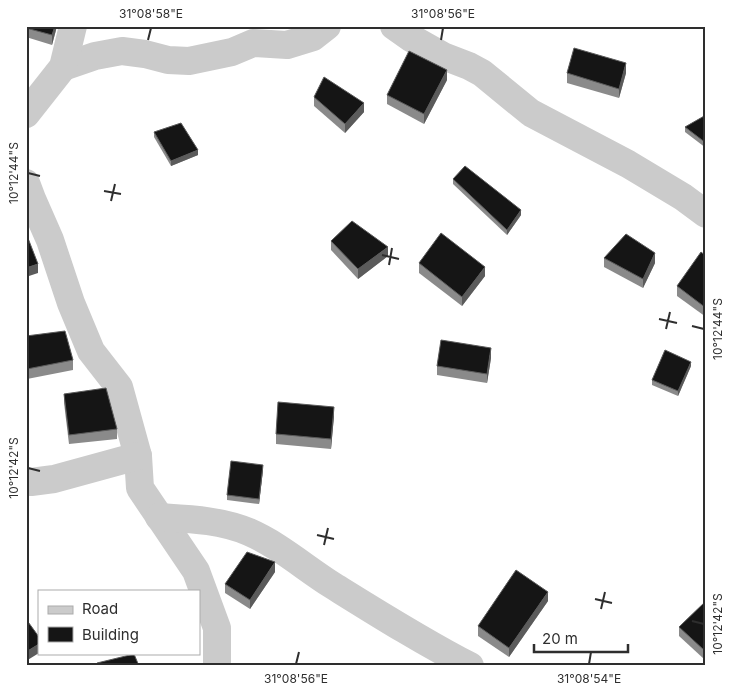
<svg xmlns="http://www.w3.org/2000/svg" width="732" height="692" viewBox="0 0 732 692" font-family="Inter,sans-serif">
  <rect width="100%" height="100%" fill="#fff"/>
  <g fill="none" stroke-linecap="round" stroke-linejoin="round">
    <g stroke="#cbcbcb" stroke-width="28">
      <polyline points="394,26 411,38 443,56 469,66 482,73 531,113 628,164 683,197 706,214"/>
      <polyline points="63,67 95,56 122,51 145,54 168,60 189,61 232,52 253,43 287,45 313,37 327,26"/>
      <polyline points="26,114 63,67 73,26"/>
      <polyline points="26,183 32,199 50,240 71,303 91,351 119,387 138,456 140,488 196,571 217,628 217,666"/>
      <polyline points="26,481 31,482 54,479 138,456"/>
      <path d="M159,517c31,2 61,3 90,15 30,13 56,36 83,53 45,28 91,57 138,81"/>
    </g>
  </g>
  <g fill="#8a8a8a">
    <polygon points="26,26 57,26 52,45 26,37"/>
    <polygon points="567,73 626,73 619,98 567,83"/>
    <polygon points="447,80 424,124 387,104 387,95"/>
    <polygon points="314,97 364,112 345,133 314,106"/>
    <polygon points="706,115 706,148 685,132 685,127"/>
    <polygon points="154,132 198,155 171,166 154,137"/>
    <polygon points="453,179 521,215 507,235 453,184"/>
    <polygon points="331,241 388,256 358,279 331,250"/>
    <polygon points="706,256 706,317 677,296 677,286"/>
    <polygon points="604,258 655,263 643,288 604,267"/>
    <polygon points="419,263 485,276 462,306 419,273"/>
    <polygon points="26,336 73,360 73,370 27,379 26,371"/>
    <polygon points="491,358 487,383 437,375 437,366"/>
    <polygon points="691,366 678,396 652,385 652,380"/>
    <polygon points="64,394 117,429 117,439 69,444 64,403"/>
    <polygon points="334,416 331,449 276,444 276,434"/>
    <polygon points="263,470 259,504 227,500 227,495"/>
    <polygon points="275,572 250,609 225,593 225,584"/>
    <polygon points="548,601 509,657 478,636 478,626"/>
    <polygon points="706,601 704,659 679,636 679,627"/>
  </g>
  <g fill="#5b5b5b">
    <polygon points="55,26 57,26 52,45 52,35"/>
    <polygon points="626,63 626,73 619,98 619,89"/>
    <polygon points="447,70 447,80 424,124 424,114"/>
    <polygon points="364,103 364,112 345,133 345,124"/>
    <polygon points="198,150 198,155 171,166 171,161"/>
    <polygon points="521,210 521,215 507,235 507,230"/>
    <polygon points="388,247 388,256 358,279 358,269"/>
    <polygon points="655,253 655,263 643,288 643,279"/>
    <polygon points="38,264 38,273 26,277 26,268"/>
    <polygon points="485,267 485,276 462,306 462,297"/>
    <polygon points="491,348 491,358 487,383 487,374"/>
    <polygon points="691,362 691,366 678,396 678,391"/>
    <polygon points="334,407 334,416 331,449 331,439"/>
    <polygon points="263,465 263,470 259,504 259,499"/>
    <polygon points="275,562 275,572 250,609 250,600"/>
    <polygon points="548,592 548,601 509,657 509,648"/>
    <polygon points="39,644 39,653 26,661 26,652"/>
    <polygon points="706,648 706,658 704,659 704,650"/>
  </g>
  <g fill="#151515" stroke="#5b5b5b">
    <polygon points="26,26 55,26 52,35 26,28"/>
    <polygon points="574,48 626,63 619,89 567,73"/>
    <polygon points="409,51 447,70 424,114 387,95"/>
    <polygon points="324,77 364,103 345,124 314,97"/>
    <polygon points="706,115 706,143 685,127"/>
    <polygon points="181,123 198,150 171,161 154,132"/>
    <polygon points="465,166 521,210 507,230 453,179"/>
    <polygon points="352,221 388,247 358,269 331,241"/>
    <polygon points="26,233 38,264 26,268"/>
    <polygon points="441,233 485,267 462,297 419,263"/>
    <polygon points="626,234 655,253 643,279 604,258"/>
    <polygon points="701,252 706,256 706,308 677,286"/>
    <polygon points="65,331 73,360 27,369 26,336"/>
    <polygon points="441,340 491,348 487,374 437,366"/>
    <polygon points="665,350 691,362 678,391 652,380"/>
    <polygon points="106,388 117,429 69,435 64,394"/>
    <polygon points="278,402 334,407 331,439 276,434"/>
    <polygon points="231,461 263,465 259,499 227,495"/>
    <polygon points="247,552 275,562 250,600 225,584"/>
    <polygon points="516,570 548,592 509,648 478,626"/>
    <polygon points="706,601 706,648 704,650 679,627"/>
    <polygon points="26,619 39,637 39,644 26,652"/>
    <polygon points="134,654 139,666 99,666 97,663"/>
  </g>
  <path fill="none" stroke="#2e2e2e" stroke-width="2" d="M148,40l3,-12M441,40l2,-12M28,173l12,3M104,191l17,3M111,201l4,-17M382,255l17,4M389,265l3,-17M659,319l18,4M692,326l12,3M666,329l4,-17M28,468l12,3M317,535l17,4M324,545l4,-17M595,599l17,4M601,609l4,-17M692,621l12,3M296,664l3,-12M589,664l2,-12"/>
  <rect width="732" height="692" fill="none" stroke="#ffffff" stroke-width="55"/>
  <rect x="38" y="590" width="162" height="65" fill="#ffffff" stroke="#ababab"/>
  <rect x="48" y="606" width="25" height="8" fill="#cbcbcb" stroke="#ababab"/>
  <text x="82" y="614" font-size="15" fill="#2e2e2e">Road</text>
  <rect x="48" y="627" width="25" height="15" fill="#151515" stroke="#ababab"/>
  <text x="82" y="640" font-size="15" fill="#2e2e2e">Building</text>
  <path d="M534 644v8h94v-8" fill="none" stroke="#2e2e2e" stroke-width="2.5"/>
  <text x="542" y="644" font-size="15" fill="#2e2e2e" stroke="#ffffff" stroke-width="4" paint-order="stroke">20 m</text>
  <rect x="28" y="28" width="676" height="636" fill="none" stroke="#2e2e2e" stroke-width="2"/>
  <g font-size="12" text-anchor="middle" fill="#2e2e2e">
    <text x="151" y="18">31°08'58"E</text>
    <text x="443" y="18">31°08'56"E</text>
    <text transform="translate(14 173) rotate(-90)" y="4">10°12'44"S</text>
    <text transform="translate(718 329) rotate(-90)" y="4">10°12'44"S</text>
    <text transform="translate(14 468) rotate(-90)" y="4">10°12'42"S</text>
    <text transform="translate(718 624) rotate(-90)" y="4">10°12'42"S</text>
    <text x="296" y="683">31°08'56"E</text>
    <text x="589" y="683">31°08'54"E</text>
  </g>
</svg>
